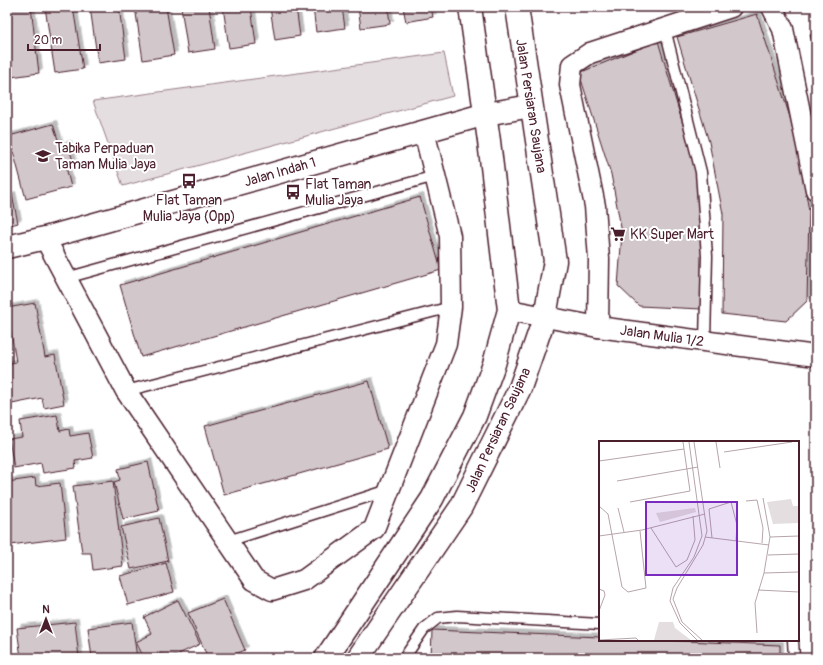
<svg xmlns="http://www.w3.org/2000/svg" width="823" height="665" viewBox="0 0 823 665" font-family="Pangolin,sans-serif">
  <defs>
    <filter id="shadow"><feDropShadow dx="3.5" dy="-3.5" stdDeviation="0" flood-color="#0004"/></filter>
  </defs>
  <rect width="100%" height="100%" fill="#fff"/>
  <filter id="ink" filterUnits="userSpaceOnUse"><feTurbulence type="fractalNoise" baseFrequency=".025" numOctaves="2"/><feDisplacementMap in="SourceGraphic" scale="8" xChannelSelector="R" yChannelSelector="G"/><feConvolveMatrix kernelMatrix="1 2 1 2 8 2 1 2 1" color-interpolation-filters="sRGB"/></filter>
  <g filter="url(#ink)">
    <polygon fill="#e5dee0" stroke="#987e86" points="444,53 453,96 123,186 93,101"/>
    <g fill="#d2c7cb" stroke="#4a1f2b" filter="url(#shadow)">
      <polygon points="7,7 31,7 39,73 11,77 7,48"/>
      <polygon points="45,7 73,7 83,69 55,73"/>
      <polygon points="90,7 119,7 126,59 98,63"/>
      <polygon points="135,7 166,7 174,55 143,60"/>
      <polygon points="181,7 209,7 215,49 188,53"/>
      <polygon points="223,7 251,7 256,44 229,48"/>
      <polygon points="270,7 296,7 300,36 275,40"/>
      <polygon points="313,7 342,7 345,28 316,32"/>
      <polygon points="358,7 388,7 390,24 361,28"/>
      <polygon points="403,7 431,7 433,17 406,22"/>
      <polygon points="757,14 796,136 809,211 807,301 786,321 722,314 723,214 709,142 677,37"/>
      <polygon points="816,33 816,56 810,35"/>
      <polygon points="658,41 693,158 705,224 701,309 639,306 618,286 622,233 611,174 579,73"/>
      <polygon points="53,124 60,146 68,144 74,165 66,167 71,187 26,199 9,136"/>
      <polygon points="12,195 18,223 7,226 7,197"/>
      <polygon points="420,197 441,270 141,357 120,285"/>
      <polygon points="35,303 45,357 55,355 64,404 44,408 42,398 7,405 7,364 16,362 7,308"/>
      <polygon points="369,381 388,449 224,495 205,426"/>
      <polygon points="57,415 60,431 69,429 70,436 88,433 93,458 75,461 76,468 43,473 41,463 14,468 9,439 22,437 20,421"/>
      <polygon points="148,462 159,511 123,519 114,482 120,480 118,469"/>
      <polygon points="35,478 36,486 60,483 66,538 10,545 7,525 7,482"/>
      <polygon points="113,481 123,566 93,570 91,553 82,553 73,486"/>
      <polygon points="159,518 168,561 131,569 121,527"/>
      <polygon points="166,563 174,592 128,605 120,576"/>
      <polygon points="223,599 245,650 226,658 208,658 188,613"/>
      <polygon points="178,600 200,644 170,658 164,658 162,654 153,658 144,658 136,642 152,634 144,617"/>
      <polygon points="75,622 79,658 21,658 17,628"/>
      <polygon points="132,622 137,658 92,658 88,628"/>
      <polygon points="432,630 600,637 600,640 660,640 780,645 780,658 431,658"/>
    </g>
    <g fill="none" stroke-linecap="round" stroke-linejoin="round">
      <g stroke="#4a1f2b" stroke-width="13">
        <g id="service">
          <polyline points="665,29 701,172 707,256 705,341"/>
          <polyline points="66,278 435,176"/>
          <polyline points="126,391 451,307"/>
          <polyline points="228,541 389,490"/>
          <polyline points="793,640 794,658"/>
          <polyline points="404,658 424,629 438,618 457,616 600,624"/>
        </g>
      </g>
      <g stroke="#4a1f2b" stroke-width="23">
        <g id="minor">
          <polyline points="772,7 783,29 816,190"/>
          <polyline points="45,238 126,391 254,580 272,590 304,580 374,529 446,344 451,307 450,236 424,131"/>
          <polyline points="509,310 598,327 816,356"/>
          <polyline points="598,327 599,259 595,206 570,85 572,65 590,53 731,7"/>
        </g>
      </g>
      <g stroke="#4a1f2b" stroke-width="25">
        <g id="tertiary">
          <polyline points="7,247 45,238 486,114 531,106"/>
          <polyline points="326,658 432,499 475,416 494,364 509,310 489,141 470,7"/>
          <polyline points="358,658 461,507 520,388 545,316 555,261 517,7"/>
        </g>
      </g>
      <use href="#service" stroke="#fff" stroke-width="10"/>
      <use href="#minor" stroke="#fff" stroke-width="20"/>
      <use href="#tertiary" stroke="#fff" stroke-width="22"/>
    </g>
  </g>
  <defs>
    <g id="school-bare" transform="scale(1.2)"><path d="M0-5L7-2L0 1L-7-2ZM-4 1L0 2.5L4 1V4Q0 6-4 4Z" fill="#4a1f2b" stroke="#fff" stroke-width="2.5" paint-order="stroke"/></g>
    <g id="bus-bare" transform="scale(1.2)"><path d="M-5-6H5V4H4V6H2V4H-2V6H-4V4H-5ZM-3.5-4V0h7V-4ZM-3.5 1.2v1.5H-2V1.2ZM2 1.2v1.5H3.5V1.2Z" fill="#4a1f2b" stroke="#fff" stroke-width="2.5" paint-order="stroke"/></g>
    <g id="supermarket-bare" transform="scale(1.2)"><path d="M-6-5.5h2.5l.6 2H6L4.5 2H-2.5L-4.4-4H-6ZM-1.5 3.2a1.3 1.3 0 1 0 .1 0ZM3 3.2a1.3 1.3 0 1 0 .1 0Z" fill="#4a1f2b" stroke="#fff" stroke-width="2.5" paint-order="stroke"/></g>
  </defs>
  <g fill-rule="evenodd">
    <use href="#school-bare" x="43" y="156"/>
    <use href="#bus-bare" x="189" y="181"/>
    <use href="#bus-bare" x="293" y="192"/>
    <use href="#supermarket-bare" x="618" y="234"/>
  </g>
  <g text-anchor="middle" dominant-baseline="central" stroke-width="4" stroke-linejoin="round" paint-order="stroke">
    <g font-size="14" fill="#4a1f2b" stroke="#fff">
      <text transform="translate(531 106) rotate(81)">Jalan Persiaran Saujana</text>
      <text transform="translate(280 172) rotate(-16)">Jalan Indah 1</text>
      <text transform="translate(662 336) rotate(8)">Jalan Mulia 1/2</text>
      <text transform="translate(498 430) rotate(-65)">Jalan Persiaran Saujana</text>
    </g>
    <g font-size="14" fill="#4a1f2b" stroke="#fff" text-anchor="start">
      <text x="55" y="148">Tabika Perpaduan<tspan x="55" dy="16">Taman Mulia Jaya</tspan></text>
      <text x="305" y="184">Flat Taman<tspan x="305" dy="16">Mulia Jaya</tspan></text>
      <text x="189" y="200" text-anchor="middle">Flat Taman<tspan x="189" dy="16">Mulia Jaya (Opp)</tspan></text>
      <text x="630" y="234">KK Super Mart</text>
    </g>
  </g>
  <g transform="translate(599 441)">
    <rect width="200" height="200" fill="#fff"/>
    <path d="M192,58l2,7h5l1,17 -26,1 -6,-22zM96,67l1,4 -36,10 -4,-9zM60,181h14l2,6 16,12h-37z" fill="#e5dee0"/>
    <path fill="none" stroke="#b7a5aa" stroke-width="1" d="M90,1l13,94 -8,21 -21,31 -3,13 10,22 17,17M95,1l13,89 -4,14 -26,43 -4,11 9,23 20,18M117,1l4,26M125,11l68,-10M0,20l85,-12M18,40l81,-14M164,57l7,39M147,60l11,-1 6,28 -1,15M31,61l60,-11 -7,-49M0,65l9,8 14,73 6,5 18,-4 -6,-57M19,67l6,24M52,87l25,39 11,-7 8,-20 -2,-24M0,95l43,-6 63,-16M106,96l64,8M113,97l-3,-29 22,-7 6,23 -1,16M169,114l31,-1M165,132l35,-1M0,148l5,2 1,4 -6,16M159,149l41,2M158,192l-2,-30 9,-30 6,-36 29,-1M0,199l37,-2 2,2"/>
    <path fill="#7b2cbf" fill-opacity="0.15" stroke="#7b2cbf" stroke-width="2" d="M47,61h91v73h-91z"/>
    <rect width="200" height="200" fill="none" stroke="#4a1f2b" stroke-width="2"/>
  </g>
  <rect width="823" height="665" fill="none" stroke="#fff" stroke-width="24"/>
  <rect x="12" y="12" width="799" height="641" fill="none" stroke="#4a1f2b" stroke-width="1.5" filter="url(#ink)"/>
  <g transform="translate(46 619)" stroke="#ffffff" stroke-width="3" paint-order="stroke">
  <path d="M0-3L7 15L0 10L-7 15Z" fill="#4a1f2b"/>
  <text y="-6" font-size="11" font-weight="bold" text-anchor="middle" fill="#4a1f2b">N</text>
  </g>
  <path d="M28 44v6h72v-6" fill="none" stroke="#4a1f2b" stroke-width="2"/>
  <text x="34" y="44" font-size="12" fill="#4a1f2b" stroke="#ffffff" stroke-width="3" paint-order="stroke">20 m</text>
</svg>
